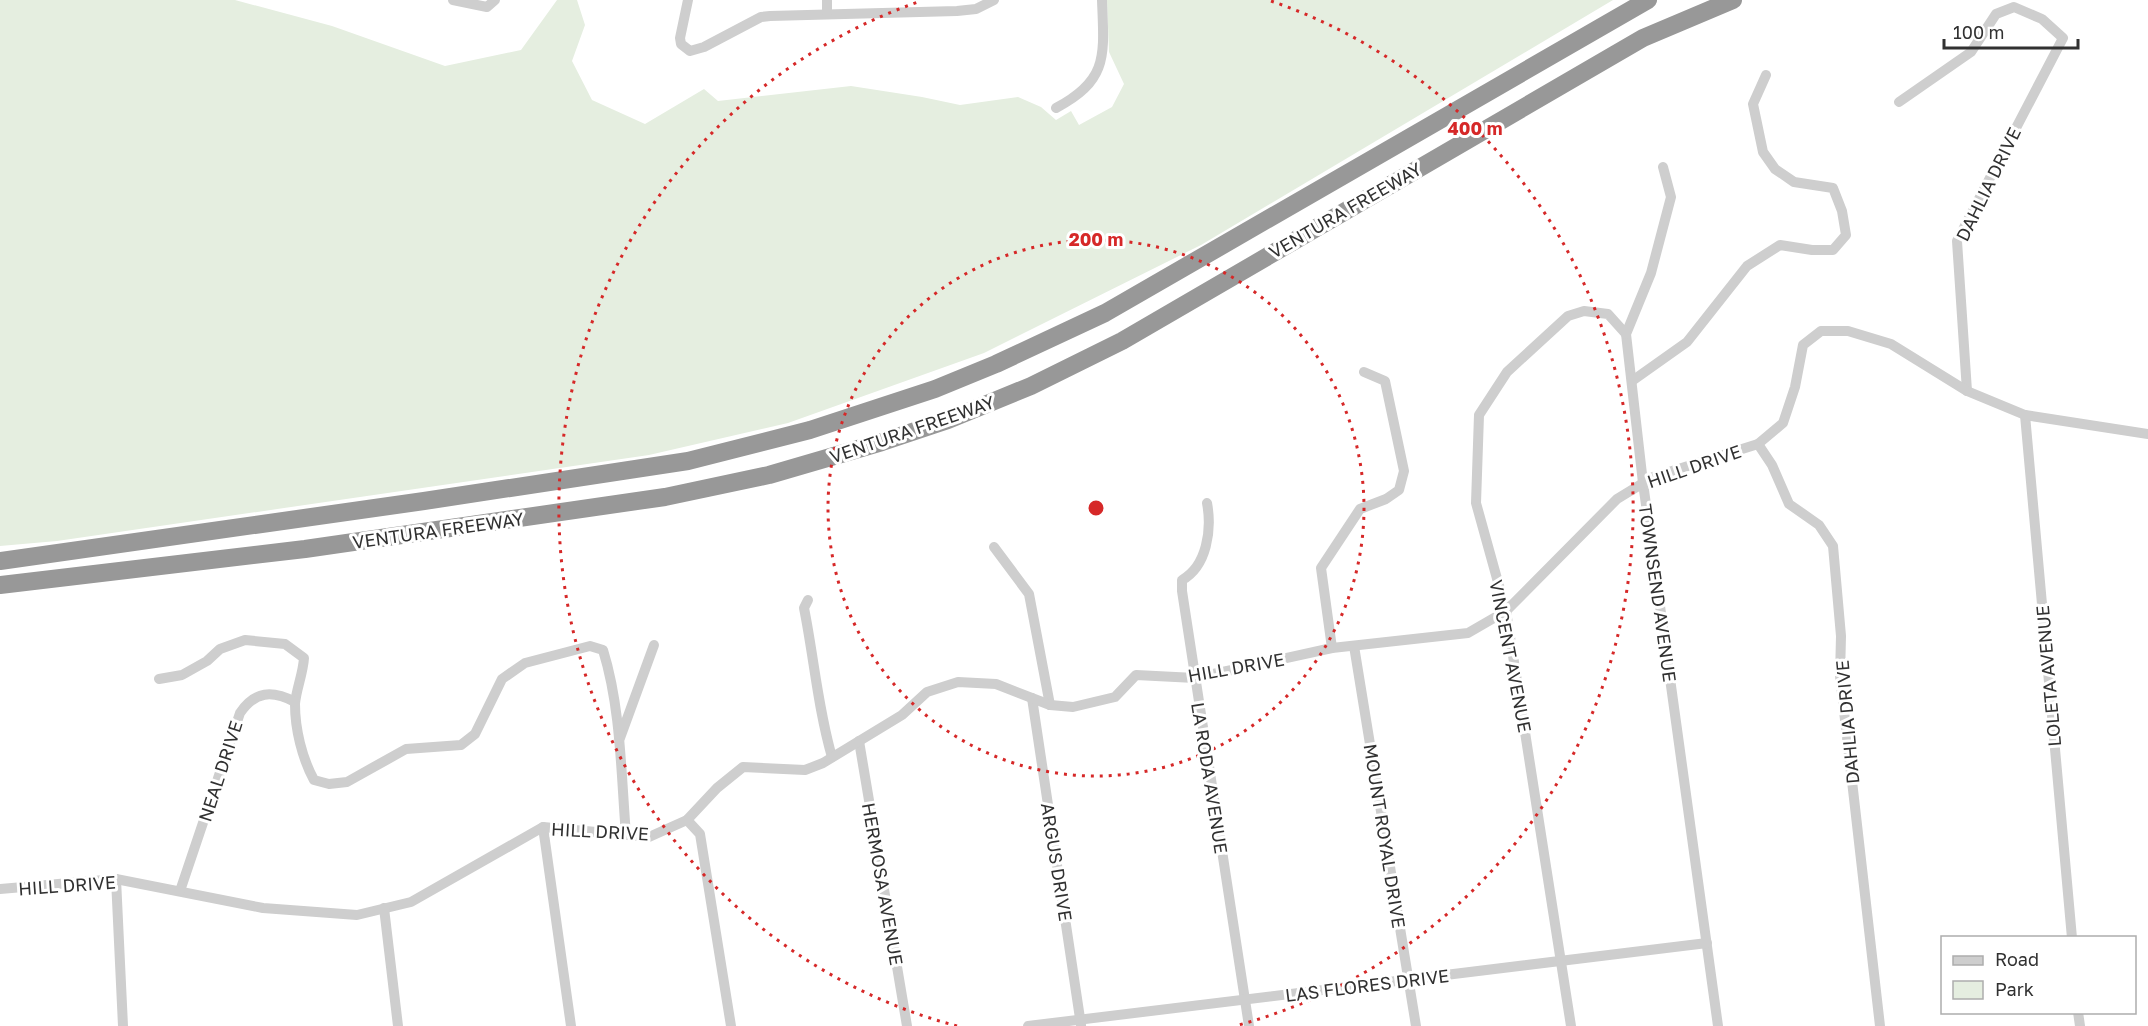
<svg xmlns="http://www.w3.org/2000/svg" width="2148" height="1026" viewBox="0 0 2148 1026" font-family="'Golos Text',sans-serif">
  <rect width="100%" height="100%" fill="#fff"/>
  <polygon fill="#e5eee0" points="0,0 235,0 332,26 445,66 521,50 557,0 577,0 585,25 572,61 592,100 645,124 704,89 718,101 851,86 922,97 960,105 1018,97 1041,107 1056,120 1071,111 1079,125 1112,107 1124,84 1109,52 1107,0 1613,0 1201,245 984,353 788,423 649,455 57,541 0,546"/>
  <g fill="none" stroke-linecap="round" stroke-linejoin="round">
    <g stroke="#cecece" stroke-width="10">
      <polyline points="453,0 487,7 495,0"/>
      <polyline points="688,0 680,38 681,44 690,51 704,47 761,17 770,16 957,11 976,9 994,0"/>
      <polyline points="827,0 827,13"/>
      <polyline points="1899,102 1971,52 1996,14 2014,7 2042,19 2063,38 1957,241 1967,391"/>
      <path d="M1056,108c53,-28 48,-53 46,-108"/>
      <polyline points="1663,167 1671,197 1651,273 1626,334 1643,483 1718,1026"/>
      <polyline points="1632,381 1687,342 1747,266 1780,245 1812,250 1833,250 1846,235 1842,211 1833,188 1794,182 1775,169 1763,152 1753,104 1766,75"/>
      <polyline points="2025,415 2072,938"/>
      <polyline points="1758,444 1772,465 1789,504 1819,525 1833,546 1841,636 1840,676 1880,1026"/>
      <path d="M1207,503c5,27 0,63 -25,77v11l67,435"/>
      <polyline points="994,547 1029,594 1050,705"/>
      <path d="M808,600l-4,8c10,50 14,101 28,149"/>
      <polyline points="1354,646 1416,1026"/>
      <polyline points="1332,648 1321,568 1360,509 1386,499 1399,490 1404,471 1385,381 1364,372"/>
      <path d="M159,679l23,-4 25,-14 13,-12 25,-9 40,4 19,14c-1,16 -8,32 -9,46 0,25 7,54 19,76l15,4 18,-2 59,-33 55,-4 14,-11 27,-55 23,-16 65,-17 13,4c18,58 18,124 23,185"/>
      <polyline points="1032,698 1081,1025"/>
      <polyline points="620,738 654,645"/>
      <polyline points="859,741 907,1026"/>
      <polyline points="687,820 700,834 731,1026"/>
      <polyline points="543,827 571,1026"/>
      <polyline points="116,879 123,1026"/>
      <polyline points="0,889 116,879 263,908 357,915 411,902 543,827 649,837 687,820 717,788 743,767 805,770 823,763 902,715 927,692 958,682 996,684 1050,705 1073,707 1115,697 1136,675 1195,678 1332,648 1468,633 1506,611 1617,499 1653,477 1758,444 1783,423 1795,387 1803,345 1821,331 1848,331 1891,344 1967,391 2025,415 2148,434"/>
      <path d="M180,891l60,-178c15,-22 32,-23 55,-11"/>
      <polyline points="384,908 398,1026"/>
      <polyline points="2078,1012 2080,1026"/>
      <polyline points="1028,1026 1707,943"/>
      <polyline points="1571,1026 1506,611 1476,503 1479,415 1507,372 1568,316 1584,311 1608,314 1626,334"/>
    </g>
    <g stroke="#989898" stroke-width="18">
      <polyline points="0,561 424,501 688,461 810,430 935,389 996,364 1105,313 1648,0"/>
      <polyline points="0,585 305,549 665,497 769,475 882,442 948,420 1031,386 1122,341 1643,38 1733,0"/>
    </g>
  </g>
  <g fill="none" stroke="#d62828" stroke-width="3" stroke-dasharray="3 6">
    <circle cx="1096" cy="508" r="268"/>
    <path d="M957 1026A536 536 0 0 1 921 1M1271 1A536 536 0 0 1 1235 1026"/>
  </g>
  <g text-anchor="middle" dominant-baseline="central" stroke-width="6" stroke-linejoin="round" paint-order="stroke">
    <g font-size="18" fill="#313131" stroke="#fff">
      <text transform="translate(1988 184) rotate(-64)">DAHLIA DRIVE</text>
      <text transform="translate(1345 210) rotate(-30)">VENTURA FREEWAY</text>
      <text transform="translate(912 429) rotate(-19)">VENTURA FREEWAY</text>
      <text transform="translate(1694 466) rotate(-19)">HILL DRIVE</text>
      <text transform="translate(438 530) rotate(-8)">VENTURA FREEWAY</text>
      <text transform="translate(1658 593) rotate(82)">TOWNSEND AVENUE</text>
      <text transform="translate(1511 656) rotate(79)">VINCENT AVENUE</text>
      <text transform="translate(1236 667) rotate(-10)">HILL DRIVE</text>
      <text transform="translate(2048 676) rotate(-95)">LOLETA AVENUE</text>
      <text transform="translate(1847 722) rotate(-95)">DAHLIA DRIVE</text>
      <text transform="translate(220 771) rotate(-72)">NEAL DRIVE</text>
      <text transform="translate(1210 778) rotate(81)">LA RODA AVENUE</text>
      <text transform="translate(600 831) rotate(3)">HILL DRIVE</text>
      <text transform="translate(1385 836) rotate(81)">MOUNT ROYAL DRIVE</text>
      <text transform="translate(1057 862) rotate(81)">ARGUS DRIVE</text>
      <text transform="translate(883 884) rotate(80)">HERMOSA AVENUE</text>
      <text transform="translate(67 885) rotate(-4)">HILL DRIVE</text>
      <text transform="translate(1367 985) rotate(-7)">LAS FLORES DRIVE</text>
    </g>
  </g>
  <circle cx="1096" cy="508" r="9" fill="#d62828" stroke="#fff" stroke-width="3"/>
  <g font-size="18" text-anchor="middle" font-weight="bold" fill="#d62828" stroke="#fff" stroke-width="6" stroke-linejoin="round" paint-order="stroke">
    <text x="1475" y="135">400 m</text>
    <text x="1096" y="246">200 m</text>
  </g>
  <rect x="1941" y="936" width="195" height="78" fill="#ffffff" stroke="#adadad" stroke-width="1.5"/>
  <rect x="1953" y="956" width="30" height="9" fill="#cecece" stroke="#adadad" stroke-width="1.5"/>
  <text x="1995" y="966" font-size="18" fill="#313131">Road</text>
  <rect x="1953" y="981" width="30" height="18" fill="#e5eee0" stroke="#adadad" stroke-width="1.5"/>
  <text x="1995" y="996" font-size="18" fill="#313131">Park</text>
  <path d="M1944 39v9h134v-9" fill="none" stroke="#313131" stroke-width="3"/>
  <text x="1953" y="39" font-size="18" fill="#313131" stroke="#ffffff" stroke-width="4.5" paint-order="stroke">100 m</text>
</svg>
